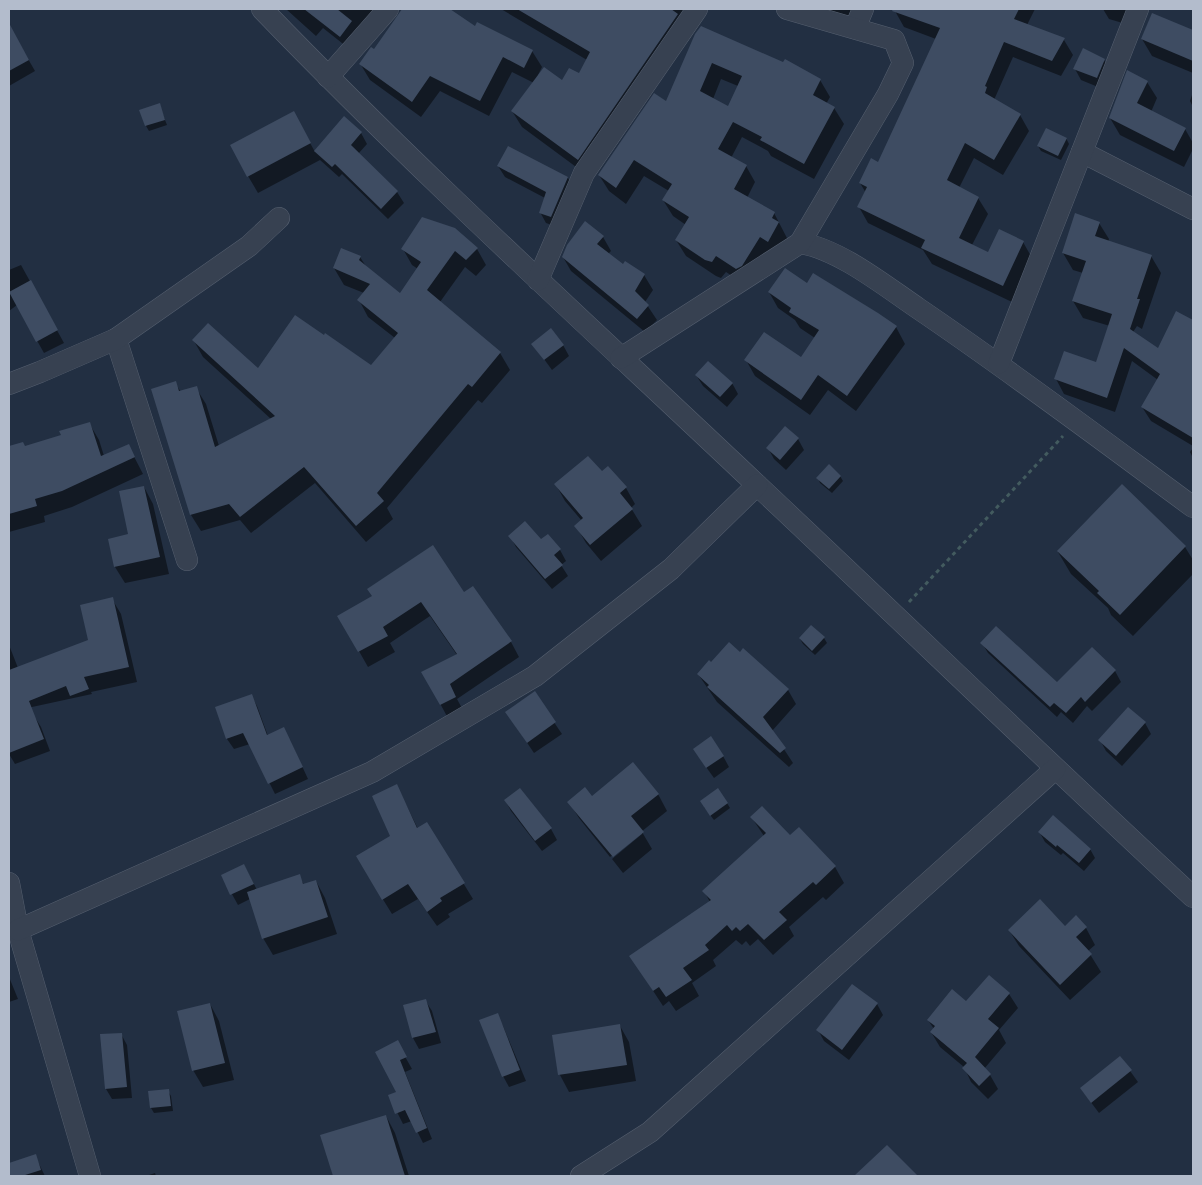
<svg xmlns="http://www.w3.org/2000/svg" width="1202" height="1185" viewBox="0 0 1202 1185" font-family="Arial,sans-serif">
  <rect width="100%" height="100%" fill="#222f42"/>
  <g fill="#0007" fill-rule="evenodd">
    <polygon points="286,9 376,9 347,47 323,28 316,36"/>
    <polygon points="401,9 448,9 475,28 532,51 542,67 538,75 562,81 579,75 587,60 501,9 696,9 587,175 522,127 512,111 534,83 512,72 489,116 440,91 421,117 370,80 361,65 374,51 401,12"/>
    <polygon points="819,9 856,9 848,25"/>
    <polygon points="896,9 1035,9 1027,25 1064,40 1073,55 1061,76 1013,57 994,100 1020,115 1029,131 1003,175 974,158 959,188 978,198 988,214 972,245 989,253 1023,242 1032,258 1012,302 932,264 923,250 868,223 859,207 866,193 860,183 879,163 936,39 904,27 895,11"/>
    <polygon points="1103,9 1131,9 1126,24 1109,19"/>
    <polygon points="1152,14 1193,31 1193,73 1152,56 1142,39"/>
    <polygon points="9,26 35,71 9,86"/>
    <path d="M696,34l124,46 10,17 -4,7 8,4 10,16 -30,55 -43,-23 -3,-5 -26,-14 -11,21 15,8 9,16 -8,16 27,15 14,27 -42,45 -20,-13 -5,6 -5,-2 -30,-20 -10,-16 10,-15 -13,-9 -10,-16 6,-9 -25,-15 -18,28 -17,-13 -10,-16 67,-72zM721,79l17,7 -9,22 -16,-9z"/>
    <polygon points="1104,60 1110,71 1103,89 1081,80 1075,69"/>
    <polygon points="1147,82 1157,98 1151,112 1185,129 1193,143 1193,149 1184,167 1120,135 1110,118"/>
    <polygon points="1193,92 1193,107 1190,101"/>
    <polygon points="159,105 167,125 149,131 146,126"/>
    <polygon points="303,130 315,152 361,133 367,144 358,154 397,192 404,203 388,219 342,174 339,177 320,160 258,193 248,176"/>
    <polygon points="1066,138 1069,144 1061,160 1041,151 1038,146"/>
    <polygon points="508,147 568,178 574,189 558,227 546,223 540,212 545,198 505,177 498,166"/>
    <polygon points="1099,223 1109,239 1108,242 1151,256 1161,273 1142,329 1137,326 1133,332 1193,375 1193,446 1151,421 1142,407 1158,380 1132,361 1115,412 1064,394 1056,379 1097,363 1110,326 1083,318 1073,301 1083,273 1073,270 1063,253"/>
    <polygon points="603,237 611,251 608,254 624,266 626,263 644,275 653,290 645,302 657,320 645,332 571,271 563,257"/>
    <polygon points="403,249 477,249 486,265 476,276 465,267 440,302 500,353 510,370 482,403 478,400 387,508 393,519 366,542 315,483 251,533 240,520 201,531 191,515 153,390 175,383 181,392 196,388 206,404 219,446 271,419 203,357 194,341 258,370 371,366 395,338 368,317 359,300 364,293 344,285 334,268 360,257 367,268 400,295 418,269 412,265"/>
    <polygon points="21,265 64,343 44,353 17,305 9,311 9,270"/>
    <polygon points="769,292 896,327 905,344 856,411 828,390 810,415 755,376 746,360 801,359 815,338 800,328 795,320 778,308"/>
    <polygon points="533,344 563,345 569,356 552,370"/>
    <polygon points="696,375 732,383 738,394 727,407 703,386"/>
    <polygon points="89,423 99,440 104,456 128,445 143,474 72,507 44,516 45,522 9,532 9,447 23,444 25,448 62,436"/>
    <polygon points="798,439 804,450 786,470 774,459 768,448"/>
    <polygon points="1193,448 1193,458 1190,452"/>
    <polygon points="601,473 626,488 635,504 631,508 642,526 601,561 586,543 576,526 582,521 565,501 556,485"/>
    <polygon points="840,476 843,481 832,493 820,483 818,478"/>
    <polygon points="1122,485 1185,547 1193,560 1193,574 1133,636 1111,615 1108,608 1071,574 1058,552"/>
    <polygon points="144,487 153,504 169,574 125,583 115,567 109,540 130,535"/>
    <polygon points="510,536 541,541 560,550 566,561 561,565 568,576 552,589 516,547"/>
    <polygon points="464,594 511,642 519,657 457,699 464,712 449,720 423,672 457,655 430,616 390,643 395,652 368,667 339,616"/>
    <polygon points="112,599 121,614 137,682 91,692 92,694 9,712 9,645 18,668 90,641"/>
    <polygon points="824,638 827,643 815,655 803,644 800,639"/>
    <polygon points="982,643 1057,684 1092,649 1115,671 1121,682 1092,711 1087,706 1073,723 1061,712 1057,717 988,653"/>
    <polygon points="698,674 788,690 796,704 772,731 793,763 789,767 717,702"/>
    <polygon points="534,693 562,734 534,753 507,713"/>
    <polygon points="251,695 257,706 268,736 290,740 308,779 275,794 250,744 234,749 227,739 216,708"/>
    <polygon points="34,716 41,727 50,751 15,764 9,754 9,726"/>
    <polygon points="1145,723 1151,734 1122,766 1106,751 1100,740"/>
    <polygon points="723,756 729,767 714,778 701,760"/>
    <polygon points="397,786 418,829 427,824 473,899 448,914 450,917 437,926 418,899 392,914 366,872 392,836"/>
    <polygon points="658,794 667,811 610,857 579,818 569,802 592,797"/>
    <polygon points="505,800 551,829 557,840 542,851 511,811"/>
    <polygon points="727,803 730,808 714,820 704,807"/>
    <polygon points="752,818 790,837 799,828 835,867 844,883 826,900 823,897 789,927 794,936 773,955 758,939 750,946 746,941 742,945 736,940 713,960 716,966 692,983 699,996 676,1011 669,1001 663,1006 631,957 710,902 704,891 764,836"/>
    <polygon points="642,832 652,849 623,873 612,859 642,834"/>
    <polygon points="1040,833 1090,849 1095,858 1084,871 1063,853 1061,855 1045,842"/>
    <polygon points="244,865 257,890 299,876 304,885 316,881 325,898 337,934 273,955 263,938 250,899 238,905 222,876"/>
    <polygon points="1065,927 1086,928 1095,945 1088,951 1101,972 1070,1000 1019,946 1009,930"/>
    <polygon points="9,977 18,999 9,1002"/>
    <polygon points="1009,994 1018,1008 999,1030 1006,1043 984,1069 990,1075 998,1089 988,1099 971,1082 964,1067 940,1047 931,1032 934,1029 928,1020 966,1003"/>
    <polygon points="425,1000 432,1011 441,1043 419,1049 413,1038 404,1006"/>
    <polygon points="210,1004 219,1021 234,1080 203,1087 193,1070"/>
    <polygon points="877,1004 883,1015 849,1060 824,1041 818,1030"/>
    <polygon points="497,1015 503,1026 526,1081 509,1087 503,1076"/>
    <polygon points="620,1026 629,1042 636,1081 569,1092 560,1075 553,1036"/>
    <polygon points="121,1034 127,1045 132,1098 112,1099 106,1089"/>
    <polygon points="377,1052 403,1053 412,1069 405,1072 432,1139 423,1143 412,1121 403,1124 389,1096 397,1093"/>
    <polygon points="1120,1057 1138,1082 1099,1113 1081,1089"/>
    <polygon points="168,1091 171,1096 173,1111 154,1113 151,1108 149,1092"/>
    <polygon points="386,1116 395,1133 409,1176 335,1176 322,1136"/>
    <polygon points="35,1156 45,1176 9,1176 9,1164"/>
    <polygon points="155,1173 156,1176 146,1176"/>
  </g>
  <g fill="#3e4c62" fill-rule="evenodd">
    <polygon points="304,9 337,9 352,21 340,37"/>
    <polygon points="402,9 450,9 475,26 477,22 533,50 524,68 503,57 480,101 430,76 412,102 359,64 371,47 374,49"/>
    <polygon points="517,9 671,9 678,14 578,160 511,111 544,67 562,80 569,68 579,73 590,52"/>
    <polygon points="893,9 1019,9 1014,19 1065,38 1052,61 1004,42 985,86 987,87 985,93 1021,114 994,160 965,143 947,180 979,197 959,238 988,252 999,229 1024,241 1003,286 921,248 925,240 857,207 867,187 859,183 871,158 878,162 940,28 892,11"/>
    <polygon points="1152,13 1193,30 1193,61 1141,39"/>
    <polygon points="9,23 29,60 9,71"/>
    <path d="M701,26l82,36 2,-3 36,20 -8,16 22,12 -31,57 -44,-24 2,-3 -29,-15 -15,27 29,16 -13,24 41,23 -3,6 7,4 -11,20 -8,-5 -18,29 -6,3 -20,-13 -4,6 -7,-2 -30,-20 14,-23 -27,-17 10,-16 -38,-24 -18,28 -18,-13 56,-82 12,8 29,-67zM712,63l30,13 -14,30 -28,-15z"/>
    <polygon points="1083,48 1105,59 1097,78 1073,69"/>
    <polygon points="1127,70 1148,81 1137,103 1186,128 1174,151 1109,118"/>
    <polygon points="160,103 165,120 145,126 139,110"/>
    <polygon points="294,111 311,143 247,177 230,145"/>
    <polygon points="344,116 362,132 351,145 398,191 381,209 335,164 332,167 314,151"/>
    <polygon points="1046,128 1067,138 1058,156 1037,146"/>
    <polygon points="508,146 568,177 551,217 539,213 546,192 497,166"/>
    <polygon points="1075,213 1100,222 1095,236 1152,255 1137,299 1140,299 1130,329 1158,348 1176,311 1193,320 1193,438 1141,407 1160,374 1124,348 1107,398 1054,379 1064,351 1096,362 1112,314 1072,301 1086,261 1062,253"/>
    <polygon points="422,217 455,228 478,248 466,260 455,251 427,290 501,352 472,387 468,384 377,493 384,501 356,526 304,467 240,517 229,504 190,515 151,389 176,381 179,391 197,386 215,447 275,416 192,340 208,323 258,368 295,315 324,335 325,333 371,365 398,333 357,300 370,284 333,268 341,248 361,256 359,260 400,293 421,262 401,249"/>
    <polygon points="585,221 604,236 597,244 623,264 625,261 645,274 635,291 649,305 637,319 562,257 567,245"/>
    <polygon points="785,268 807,283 813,273 878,313 897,326 847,396 818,375 801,400 744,360 764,332 801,357 819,330 789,312 791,308 768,292"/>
    <polygon points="31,280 58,330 36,342 9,292"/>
    <polygon points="551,328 564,345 544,360 531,344"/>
    <polygon points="708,361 733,383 720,397 695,375"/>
    <polygon points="90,422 101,456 129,444 135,457 62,491 35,499 37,506 9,514 9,446 23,442 25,446 61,435 59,431"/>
    <polygon points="785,426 799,438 780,460 766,448"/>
    <polygon points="588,456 602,471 608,466 627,487 620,493 633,509 590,545 574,526 583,518 554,484"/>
    <polygon points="829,464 841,476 829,489 816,478"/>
    <polygon points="1122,484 1186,546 1120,615 1097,593 1099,591 1057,551"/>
    <polygon points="144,486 160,557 114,567 108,539 128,534 119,491"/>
    <polygon points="525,521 541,539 548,534 561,549 554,555 563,565 545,579 508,536"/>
    <polygon points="433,545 464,592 473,586 512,641 450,684 456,697 440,705 421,672 457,654 421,602 383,627 388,636 358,652 337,616 372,596 367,589"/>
    <polygon points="113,597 129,667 84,677 89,689 70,696 66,686 29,701 44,739 9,753 9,670 88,640 80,605"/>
    <polygon points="811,625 825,637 812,651 799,638"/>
    <polygon points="996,626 1057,682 1092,647 1116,670 1085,702 1081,697 1066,713 1054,703 1050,707 980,643"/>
    <polygon points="729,642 740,652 743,648 789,689 763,717 786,748 780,753 707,687 709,685 697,674 709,660 711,662"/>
    <polygon points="535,691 556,722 527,743 505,712"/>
    <polygon points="252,694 267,735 284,727 303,767 268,784 243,733 226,739 215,707"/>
    <polygon points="1128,707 1146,722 1116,756 1098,740"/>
    <polygon points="711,736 724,756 706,768 693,749"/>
    <polygon points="633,762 659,794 631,816 644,832 613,857 567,802 585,787 592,796"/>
    <polygon points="397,784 417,828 427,822 465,883 440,898 442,901 427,912 408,884 382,900 356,856 390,836 372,796"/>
    <polygon points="520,788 552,828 535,841 504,800"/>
    <polygon points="718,788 728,803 710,816 700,801"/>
    <polygon points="762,806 790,835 799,827 836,866 816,885 813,882 779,912 787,920 764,940 748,924 740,931 736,927 732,931 727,925 705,945 709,950 683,968 692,980 666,997 659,987 653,991 629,956 711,900 702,891 766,833 750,817"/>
    <polygon points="1053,815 1091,849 1079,863 1057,845 1056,847 1038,832"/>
    <polygon points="244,864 254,884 230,895 221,875"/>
    <polygon points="300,874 303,884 316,880 328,917 262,939 247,892"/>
    <polygon points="1040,899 1065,926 1076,915 1087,927 1076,937 1092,954 1060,985 1008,930"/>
    <polygon points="989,975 1010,993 988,1019 999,1028 975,1057 991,1074 979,1086 962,1068 967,1063 930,1032 935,1026 927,1020 952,989 966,1001"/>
    <polygon points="852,984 878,1003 842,1050 816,1030"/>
    <polygon points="426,999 436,1032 412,1038 403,1005"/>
    <polygon points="210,1003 225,1063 192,1071 177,1011"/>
    <polygon points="498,1013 520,1070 502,1077 479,1020"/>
    <polygon points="620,1024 627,1065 558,1075 552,1035"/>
    <polygon points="122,1033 127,1087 105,1089 100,1034"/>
    <polygon points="398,1040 407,1057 400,1060 427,1128 416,1133 405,1110 395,1114 388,1095 396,1092 375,1052"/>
    <polygon points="1120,1056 1132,1070 1091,1103 1080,1088"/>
    <polygon points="169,1089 171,1106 150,1108 148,1091"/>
    <polygon points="386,1115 405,1176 333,1176 320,1135"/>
    <polygon points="887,1145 918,1176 854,1176"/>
    <polygon points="36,1154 41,1170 22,1176 9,1176 9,1163"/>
  </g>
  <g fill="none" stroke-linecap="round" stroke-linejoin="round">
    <g stroke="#555f6f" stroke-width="22">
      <g id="minor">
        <path d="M262,9c159,165 328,318 494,475 146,137 290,277 437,413"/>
        <polyline points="855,28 863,9"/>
        <polyline points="328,77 388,9"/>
        <polyline points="1082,152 1193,209"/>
        <path d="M800,243c39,6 85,43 119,66 93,63 183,131 274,198"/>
        <polyline points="538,280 584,173 697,9"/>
        <polyline points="116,339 187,560"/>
        <polyline points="621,358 800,243 888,94 903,63 894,40 787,9"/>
        <polyline points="999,363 1138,9"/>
        <polyline points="9,384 40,372 116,339 249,246 279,218"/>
        <polyline points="9,883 18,930 90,1176"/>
        <polyline points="18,930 372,772 535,676 671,569 757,485"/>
        <polyline points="581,1176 650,1132 1055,769"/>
      </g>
    </g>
    <polyline stroke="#435b5f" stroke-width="3" stroke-dasharray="4 4" stroke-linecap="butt" points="909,602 1063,436"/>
    <use href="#minor" stroke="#374151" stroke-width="21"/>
  </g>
  <rect width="1202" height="1185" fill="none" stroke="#b3bccc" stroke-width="20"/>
</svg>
